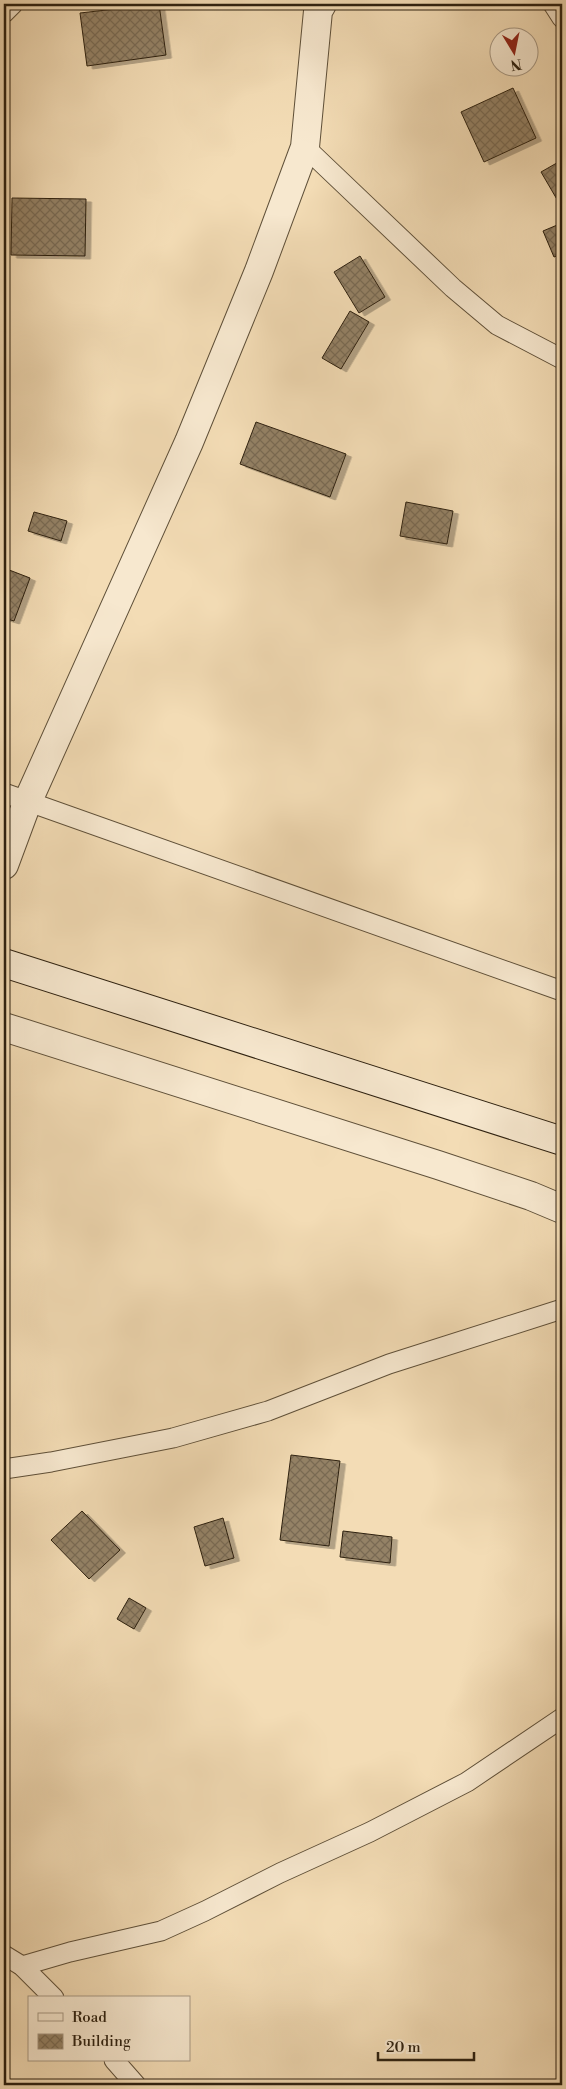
<svg xmlns="http://www.w3.org/2000/svg" width="566" height="2089" viewBox="0 0 566 2089" font-family="'Libre Bodoni',serif">
  <defs>
    <pattern id="building-cross-hatch" width="8" height="8" patternUnits="userSpaceOnUse" patternTransform="scale(1.25)"><rect width="8" height="8" fill="#948266"/><path d="M0 0l8 8M0 8l8-8" fill="none" stroke="#796a53"/></pattern>
    <filter id="shadow"><feDropShadow dx="5.5" dy="3" stdDeviation="0" flood-color="#0004"/></filter>
  </defs>
  <rect width="100%" height="100%" fill="#f3dcb5"/>
  <filter id="stains"><feTurbulence type="fractalNoise" baseFrequency=".004" numOctaves="4"/><feColorMatrix values="0 0 0 0 .2 0 0 0 0 .09 0 0 0 0 .02 0 0 0 .5 -.17"/></filter>
  <radialGradient id="worn" r=".72"><stop offset=".6" stop-color="#630" stop-opacity="0"/><stop offset="1" stop-color="#630" stop-opacity=".3"/></radialGradient>
  <g fill="url(#building-cross-hatch)" stroke="#2e2110" filter="url(#shadow)">
    <polygon points="159,4 166,55 87,66 80,13"/>
    <polygon points="513,88 536,138 484,162 461,112"/>
    <polygon points="562,160 562,208 541,172"/>
    <polygon points="12,198 86,199 85,256 11,255"/>
    <polygon points="562,223 562,254 554,257 543,231"/>
    <polygon points="360,256 385,297 359,313 334,272"/>
    <polygon points="350,311 369,322 341,369 322,358"/>
    <polygon points="256,422 346,454 330,497 240,464"/>
    <polygon points="406,502 453,511 447,544 400,536"/>
    <polygon points="34,512 67,521 61,541 28,531"/>
    <polygon points="4,568 30,578 14,621 4,618"/>
    <polygon points="291,1455 340,1461 329,1546 280,1540"/>
    <polygon points="82,1511 120,1550 89,1579 51,1540"/>
    <polygon points="223,1518 234,1558 205,1566 194,1527"/>
    <polygon points="343,1531 392,1537 390,1563 340,1557"/>
    <polygon points="129,1598 146,1608 134,1629 117,1619"/>
  </g>
  <g fill="none" stroke-linecap="round" stroke-linejoin="round">
    <g stroke="#5f5039" stroke-width="21">
      <g id="service">
        <polyline points="553,4 562,18"/>
        <polyline points="4,13 13,4"/>
        <polyline points="305,147 453,288 497,325 562,359"/>
        <polyline points="4,793 562,991"/>
        <polyline points="4,1469 51,1462 173,1438 268,1411 389,1364 562,1309"/>
        <polyline points="4,1955 22,1966 54,1998"/>
        <polyline points="22,1966 70,1952 161,1931 205,1911 280,1873 370,1832 467,1782 562,1718"/>
        <polyline points="114,2060 136,2085"/>
      </g>
    </g>
    <g stroke="#5f5039" stroke-width="30">
      <g id="minor">
        <polyline points="4,865 27,803 189,442 259,271 305,147 318,11 322,4"/>
        <polyline points="4,1027 438,1165 531,1196 562,1209"/>
      </g>
    </g>
    <g stroke="#2e2110" stroke-width="30">
      <polyline id="secondary" points="4,963 562,1141"/>
    </g>
    <use href="#service" stroke="#f7e8cf" stroke-width="19"/>
    <use href="#minor" stroke="#f7e8cf" stroke-width="28"/>
    <use href="#secondary" stroke="#f7e8cf" stroke-width="28"/>
  </g>
  <rect width="566" height="2089" fill="none" stroke="#f3dcb5" stroke-width="20"/>
  <rect x="5" y="5" width="556" height="2079" fill="none" stroke="#2e2110" stroke-width="2.5"/>
  <rect x="10" y="10" width="546" height="2069" fill="none" stroke="#2e2110"/>
  <rect x="28" y="1996" width="162" height="65" fill="#f7e8cf" stroke="#a79883"/>
  <rect x="38" y="2013" width="25" height="8" fill="#f7e8cf" stroke="#a79883"/>
  <text x="72" y="2022" font-size="15" fill="#2e2110">Road</text>
  <rect x="38" y="2034" width="25" height="15" fill="url(#building-cross-hatch)" stroke="#a79883"/>
  <text x="72" y="2046" font-size="15" fill="#2e2110">Building</text>
  <g transform="translate(514 52) rotate(170)"><circle r="24" fill="#f7e8cf" stroke="#a79883"/>
  <path d="M0-4L9 19L0 12L-9 19Z" fill="#8f2418"/>
  <text y="-8" font-size="14" font-weight="bold" text-anchor="middle" fill="#2e2110">N</text>
  </g>
  <path d="M378 2052v8h96v-8" fill="none" stroke="#2e2110" stroke-width="2.5"/>
  <text x="386" y="2052" font-size="15" fill="#2e2110" stroke="#f7e8cf" stroke-width="4" paint-order="stroke">20 m</text>
  <rect width="100%" height="100%" filter="url(#stains)"/>
  <rect width="100%" height="100%" fill="url(#worn)"/>
</svg>
